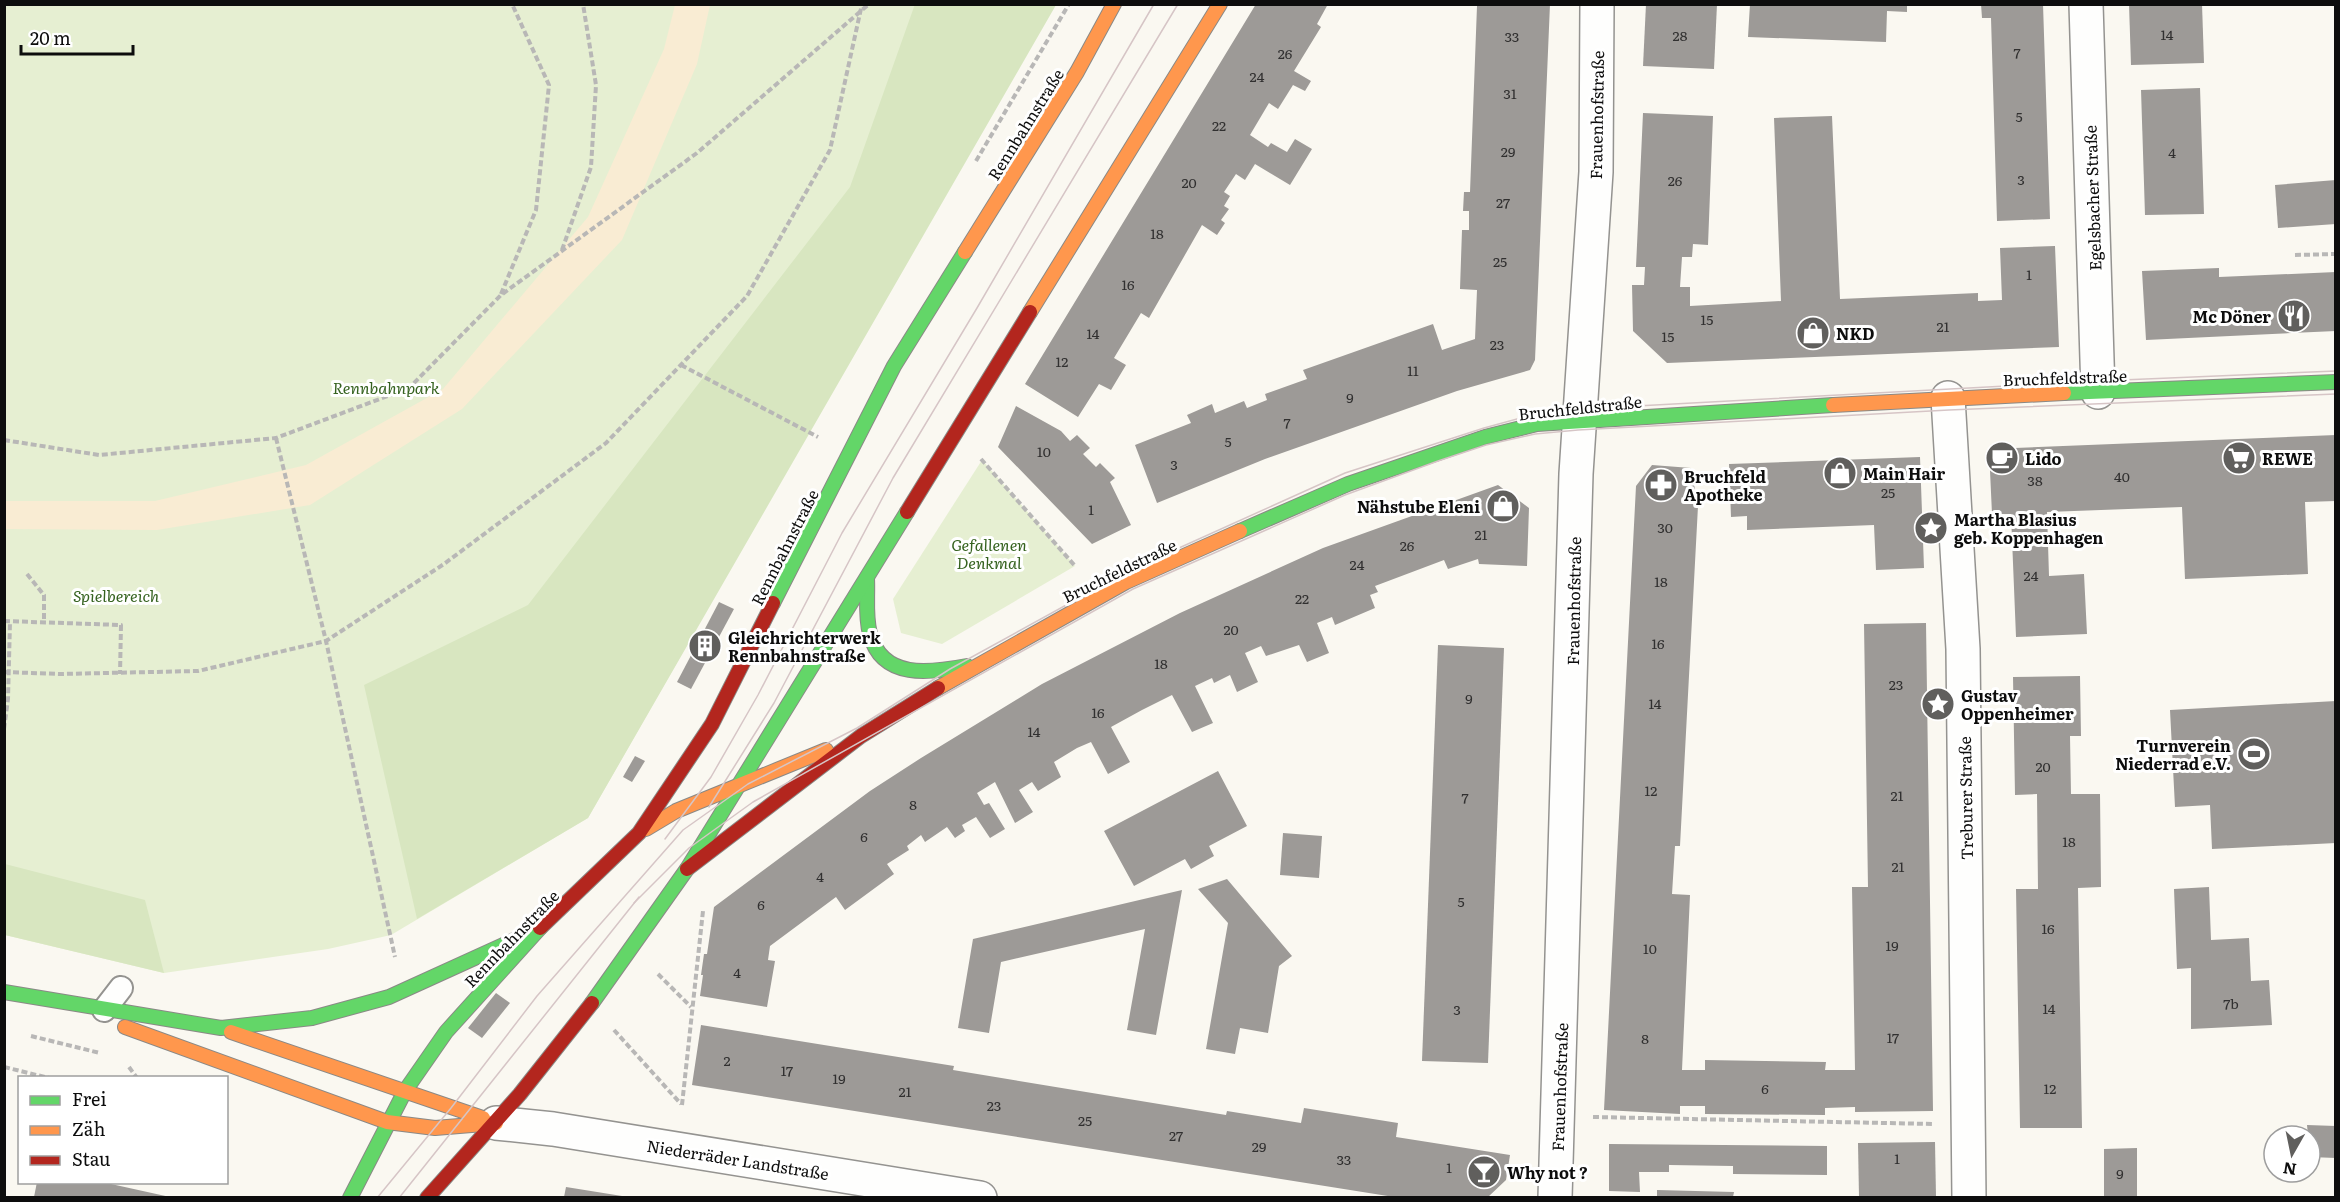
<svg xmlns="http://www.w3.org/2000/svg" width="2340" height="1202" viewBox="0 0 2340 1202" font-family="Literata,serif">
  <rect width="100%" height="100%" fill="#faf8f1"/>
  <g fill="#e6efd2">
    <polygon points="5,5 1053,5 588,818 391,935 328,949 164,973 5,935"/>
    <polygon points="982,460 1075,566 942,644 901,633 893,599"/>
  </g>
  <g fill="#d8e6c0">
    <polygon points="915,4 1056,5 588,818 417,919 364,685 528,605 850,187"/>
    <polygon points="5,864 145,900 164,973 5,935"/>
  </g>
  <polygon fill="#f9ecd3" points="675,5 710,5 697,64 622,240 462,409 310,505 157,530 5,529 5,501 155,501 306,465 443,389 588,217 664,49"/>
  <g fill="#9d9a97">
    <polygon points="1256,4 1328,4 1317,24 1321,27 1294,71 1311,81 1305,91 1293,85 1278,109 1269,103 1250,135 1268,147 1271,143 1287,152 1295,139 1312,149 1290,185 1255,164 1245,180 1236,174 1224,192 1230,196 1224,206 1229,209 1221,220 1225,223 1217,235 1202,225 1149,318 1141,313 1114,358 1126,365 1111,390 1099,384 1078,417 1025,384"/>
    <polygon points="1488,4 1550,4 1535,360 1530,370 1457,391 1265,459 1157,503 1135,445 1191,423 1187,415 1212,404 1215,413 1244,401 1247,408 1267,400 1265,394 1307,379 1303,370 1433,324 1442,350 1475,339 1477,290 1460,289 1462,230 1469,230 1469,211 1463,211 1464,192 1470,192 1477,6"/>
    <polygon points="1646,4 1717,4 1714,69 1643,66"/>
    <polygon points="1750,4 1907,4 1907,12 1887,11 1886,42 1748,37"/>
    <polygon points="1981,4 2043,4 2050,219 1997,221 1991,18 1982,18"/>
    <polygon points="2129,4 2202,4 2204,63 2131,65"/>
    <polygon points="2200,88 2204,214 2145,215 2141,90"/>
    <polygon points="1643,113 1713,116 1708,245 1693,244 1692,257 1682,257 1680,287 1690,287 1690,306 1781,301 1774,118 1832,116 1840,299 1978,293 1978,301 2002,300 2000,248 2055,246 2059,347 1667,363 1633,331 1632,285 1644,285 1645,267 1636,267"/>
    <polygon points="2336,180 2336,224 2278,228 2275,185"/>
    <polygon points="2219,268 2219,277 2336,272 2336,331 2146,340 2142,271"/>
    <polygon points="1016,406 1061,431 1070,441 1077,435 1090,448 1083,454 1096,467 1100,463 1115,478 1110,482 1131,525 1092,544 998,447"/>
    <polygon points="2336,435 2336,501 2305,502 2308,574 2185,579 2182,507 2047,512 2049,576 2084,574 2087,634 2016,637 2011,514 1992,514 1989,449"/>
    <polygon points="1920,457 1924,568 1876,570 1874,525 1747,530 1747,516 1731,517 1729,464"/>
    <polygon points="1652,465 1691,468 1698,506 1680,846 1675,846 1672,894 1690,895 1682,1070 1705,1070 1705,1060 1826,1062 1825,1070 1855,1070 1852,887 1868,887 1864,624 1926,623 1933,1111 1855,1112 1855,1107 1825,1108 1825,1115 1705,1114 1705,1106 1680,1106 1680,1114 1604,1110 1636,486"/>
    <polygon points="1498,485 1529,508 1527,566 1479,564 1478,559 1448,569 1444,560 1375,586 1378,592 1370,595 1375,608 1335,625 1332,617 1317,623 1329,653 1307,662 1299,645 1266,656 1261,646 1245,653 1258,682 1237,692 1230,675 1214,683 1212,678 1195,686 1213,723 1192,732 1172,695 1142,710 1111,727 1130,762 1108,774 1091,742 1077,748 1054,762 1061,777 1038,791 1032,782 1019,790 1033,812 1015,823 995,782 977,793 984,805 989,803 1005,829 990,838 976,817 962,825 965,831 955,838 947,827 925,842 921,835 907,846 909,850 887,864 894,874 845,910 836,897 770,946 768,960 775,961 767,1007 700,996 703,975 701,975 704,954 707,954 714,907 870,791 921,758 1042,684 1180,613 1323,548"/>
    <polygon points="719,602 734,609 691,689 677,682"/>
    <polygon points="1438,645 1504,648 1488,1063 1422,1061"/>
    <polygon points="2080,676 2081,736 2070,736 2071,794 2100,794 2101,887 2078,888 2082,1128 2020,1128 2016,889 2038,889 2037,794 2015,795 2013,677"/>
    <polygon points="2336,701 2336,843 2212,849 2210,805 2175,807 2170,710"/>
    <polygon points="635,756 645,761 632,782 623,777"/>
    <polygon points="1218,771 1247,826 1209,846 1214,856 1191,869 1185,859 1134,886 1104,831"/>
    <polygon points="1283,833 1322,836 1319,878 1280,875"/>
    <polygon points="1227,879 1292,956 1279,966 1268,1033 1240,1028 1235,1054 1206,1049 1228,923 1198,889"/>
    <polygon points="2209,887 2211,940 2249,938 2251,981 2269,980 2272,1025 2191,1029 2191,968 2177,969 2174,889"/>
    <polygon points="1182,890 1156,1035 1127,1030 1145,929 1001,962 989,1033 958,1028 973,939"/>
    <polygon points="496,993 510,1003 482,1038 468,1028"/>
    <polygon points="701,1025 954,1066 953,1070 1226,1115 1227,1111 1301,1123 1304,1108 1398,1123 1396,1137 1510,1155 1506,1180 1488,1197 1394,1197 692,1085"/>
    <polygon points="2307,1125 2336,1126 2336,1158 2310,1157"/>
    <polygon points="1935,1142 1936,1197 1859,1197 1858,1143"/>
    <polygon points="1609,1144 1827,1146 1827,1175 1733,1174 1733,1166 1669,1165 1669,1172 1639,1172 1640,1192 1609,1191"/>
    <polygon points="2137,1148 2137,1197 2104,1197 2104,1149"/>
    <polygon points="37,1182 102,1182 170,1197 34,1197"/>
    <polygon points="566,1187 622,1196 622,1197 564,1197"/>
    <polygon points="1657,1190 1734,1192 1733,1197 1657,1197"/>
  </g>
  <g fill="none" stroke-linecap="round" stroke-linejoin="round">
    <g stroke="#949390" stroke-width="26">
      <polyline id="lane" points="104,1010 121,988"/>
    </g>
    <g stroke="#949390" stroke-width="36">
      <g id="street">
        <polyline points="2086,4 2098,392"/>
        <polyline points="1948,398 1963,649 1969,1198"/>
        <polyline points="496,1123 553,1129 980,1198"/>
        <polyline points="1555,1198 1576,474 1596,172 1597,4"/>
      </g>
    </g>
    <g stroke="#8a8986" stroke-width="16">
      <g id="fast">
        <polyline points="2064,393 2336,382"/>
        <polyline points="1240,531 1348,484 1485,437 1537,424 1833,405"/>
        <path d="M867,578c1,18 -2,38 3,56 12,46 60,39 97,32"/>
        <polyline points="773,603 894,366 965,252"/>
        <polyline points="4,992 221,1028 312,1018 389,997 523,936"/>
        <polyline points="592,1003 687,869 907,512"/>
        <polyline points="350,1198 405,1091 446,1032 540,928"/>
      </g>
    </g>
    <g stroke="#8a8986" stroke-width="16">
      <g id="slow">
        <polyline points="965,252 1077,72 1114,4"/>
        <polyline points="1030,312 1220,4"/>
        <polyline points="1833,405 2064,393"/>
        <polyline points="938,688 1126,582 1240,531"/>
        <polyline points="646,829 676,811 826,750"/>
        <polyline points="125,1027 387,1122 435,1128 496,1123"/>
        <polyline points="231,1032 483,1118"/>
      </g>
    </g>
    <g stroke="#8a8986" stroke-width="16">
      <g id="jam">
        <polyline points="907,512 1030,312"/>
        <polyline points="687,869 861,736 938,688"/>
        <polyline points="540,928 639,833 712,724 773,603"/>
        <polyline points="427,1198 520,1094 592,1003"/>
      </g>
    </g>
    <g stroke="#b8b7b6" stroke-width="4" stroke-dasharray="6 3" stroke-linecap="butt">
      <polyline points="976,161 1069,4"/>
      <polyline points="562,250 591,167 596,85 583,4"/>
      <polyline points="2295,255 2336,254"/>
      <polyline points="501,294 536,210 549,85 512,4"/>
      <polyline points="681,365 818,437"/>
      <polyline points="276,438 326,641 395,957"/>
      <polyline points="4,440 99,455 276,438 409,388 501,295 697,153 869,4"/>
      <polyline points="981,459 1075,566"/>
      <polyline points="27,574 44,595 44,622"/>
      <polyline points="4,621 121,625 120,674"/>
      <polyline points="4,672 60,674 198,671 326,641 444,564 606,443 747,296 830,150 862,4"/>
      <polyline points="4,729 8,699 10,622"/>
      <polyline points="658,974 691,1007"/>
      <polyline points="614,1030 681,1104"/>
      <polyline points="31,1036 100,1053"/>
      <polyline points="4,1067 49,1078"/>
      <polyline points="129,1067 137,1078"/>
      <polyline points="682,1105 703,911"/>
      <polyline points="1593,1117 1933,1124"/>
    </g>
    <use href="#lane" stroke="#fefefd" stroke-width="22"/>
    <use href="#street" stroke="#fefefd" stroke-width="33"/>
    <use href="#fast" stroke="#63d668" stroke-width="14"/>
    <use href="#slow" stroke="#ff974d" stroke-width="14"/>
    <use href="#jam" stroke="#b3261e" stroke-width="14"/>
    <g stroke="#d6c5c6" stroke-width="1.5">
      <polyline points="709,807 774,703 893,478 1178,4"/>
      <polyline points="665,839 711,777 758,695 842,533 977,308 1154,4"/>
      <polyline points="634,903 689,848 753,802 1133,589 1345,495 1438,461 1486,445 1535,434 1578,430 1949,410 2336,394"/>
      <polyline points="377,1198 451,1108 537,996 683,830 748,784 857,728 950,669 1128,571 1345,473 1484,428 1535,414 1581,409 2098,381 2336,371"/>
      <polyline points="399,1198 639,897"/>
    </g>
  </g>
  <defs>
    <g id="restaurant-disc" transform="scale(1.725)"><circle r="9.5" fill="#605f5d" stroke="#fff"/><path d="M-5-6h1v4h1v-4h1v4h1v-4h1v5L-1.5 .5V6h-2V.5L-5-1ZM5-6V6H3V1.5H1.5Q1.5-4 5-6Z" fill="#fff"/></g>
    <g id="shop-disc" transform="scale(1.725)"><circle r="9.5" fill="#605f5d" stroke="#fff"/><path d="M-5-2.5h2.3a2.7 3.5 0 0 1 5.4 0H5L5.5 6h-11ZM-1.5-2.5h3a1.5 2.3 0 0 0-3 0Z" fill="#fff"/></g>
    <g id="cafe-disc" transform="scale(1.725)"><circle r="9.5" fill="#605f5d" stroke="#fff"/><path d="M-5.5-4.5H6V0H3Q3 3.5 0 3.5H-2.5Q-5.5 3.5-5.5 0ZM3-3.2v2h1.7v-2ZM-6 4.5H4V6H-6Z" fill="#fff"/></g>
    <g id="supermarket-disc" transform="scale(1.725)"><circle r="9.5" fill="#605f5d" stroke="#fff"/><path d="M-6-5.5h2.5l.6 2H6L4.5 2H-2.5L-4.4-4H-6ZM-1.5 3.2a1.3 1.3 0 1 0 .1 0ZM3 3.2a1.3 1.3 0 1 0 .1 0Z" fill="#fff"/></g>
    <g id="pharmacy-disc" transform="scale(1.725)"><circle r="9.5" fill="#605f5d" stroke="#fff"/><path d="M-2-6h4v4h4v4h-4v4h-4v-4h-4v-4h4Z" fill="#fff"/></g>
    <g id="sight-disc" transform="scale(1.725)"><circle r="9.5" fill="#605f5d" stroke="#fff"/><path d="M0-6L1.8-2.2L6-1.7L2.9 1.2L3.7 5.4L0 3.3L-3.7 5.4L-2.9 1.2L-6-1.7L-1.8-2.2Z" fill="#fff"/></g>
    <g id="building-disc" transform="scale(1.725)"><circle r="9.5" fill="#605f5d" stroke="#fff"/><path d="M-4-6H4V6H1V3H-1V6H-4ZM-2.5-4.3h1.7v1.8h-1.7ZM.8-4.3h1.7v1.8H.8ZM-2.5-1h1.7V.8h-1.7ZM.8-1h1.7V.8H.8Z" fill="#fff"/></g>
    <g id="stadium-disc" transform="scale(1.725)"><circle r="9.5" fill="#605f5d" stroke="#fff"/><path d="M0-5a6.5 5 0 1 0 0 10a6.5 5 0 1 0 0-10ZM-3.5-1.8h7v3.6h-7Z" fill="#fff"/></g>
    <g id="bar-disc" transform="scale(1.725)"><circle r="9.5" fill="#605f5d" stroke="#fff"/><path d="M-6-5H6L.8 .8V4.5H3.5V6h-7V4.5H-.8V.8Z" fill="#fff"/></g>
  </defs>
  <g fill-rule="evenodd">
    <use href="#restaurant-disc" x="2294" y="316"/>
    <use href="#shop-disc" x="1813" y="333"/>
    <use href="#cafe-disc" x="2002" y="458"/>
    <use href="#supermarket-disc" x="2239" y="458"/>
    <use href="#shop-disc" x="1840" y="473"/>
    <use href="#pharmacy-disc" x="1661" y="485"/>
    <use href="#shop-disc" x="1503" y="506"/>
    <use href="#sight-disc" x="1931" y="528"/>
    <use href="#building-disc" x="705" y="646"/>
    <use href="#sight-disc" x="1938" y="704"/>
    <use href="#stadium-disc" x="2254" y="754"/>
    <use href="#bar-disc" x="1484" y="1172"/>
  </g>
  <g text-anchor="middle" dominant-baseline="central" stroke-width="6" stroke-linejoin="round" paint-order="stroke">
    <g font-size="14" fill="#313030">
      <text x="2167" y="34">14</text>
      <text x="1680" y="35">28</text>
      <text x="1512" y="36">33</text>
      <text x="2017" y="52">7</text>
      <text x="1285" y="53">26</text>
      <text x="1257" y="76">24</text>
      <text x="1510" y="93">31</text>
      <text x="2019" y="116">5</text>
      <text x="1219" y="125">22</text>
      <text x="1508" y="151">29</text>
      <text x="2172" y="152">4</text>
      <text x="2021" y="179">3</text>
      <text x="1675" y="180">26</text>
      <text x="1189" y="182">20</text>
      <text x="1503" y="202">27</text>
      <text x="1157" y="233">18</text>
      <text x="1500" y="261">25</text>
      <text x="2029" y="274">1</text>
      <text x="1128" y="284">16</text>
      <text x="1707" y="319">15</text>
      <text x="1943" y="326">21</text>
      <text x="1093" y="333">14</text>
      <text x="1668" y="336">15</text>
      <text x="1497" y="344">23</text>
      <text x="1062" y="361">12</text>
      <text x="1413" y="370">11</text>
      <text x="1350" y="397">9</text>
      <text x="1287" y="422">7</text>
      <text x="1228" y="441">5</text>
      <text x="1044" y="451">10</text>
      <text x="1174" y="464">3</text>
      <text x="2122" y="476">40</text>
      <text x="2035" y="480">38</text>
      <text x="1888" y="492">25</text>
      <text x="1091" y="509">1</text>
      <text x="1665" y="527">30</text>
      <text x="1481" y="534">21</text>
      <text x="1407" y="545">26</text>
      <text x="1357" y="564">24</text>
      <text x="2031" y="575">24</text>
      <text x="1661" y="581">18</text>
      <text x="1302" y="598">22</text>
      <text x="1231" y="629">20</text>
      <text x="1658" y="643">16</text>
      <text x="1161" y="663">18</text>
      <text x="1896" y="684">23</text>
      <text x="1469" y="698">9</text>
      <text x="1655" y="703">14</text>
      <text x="1098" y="712">16</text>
      <text x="1034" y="731">14</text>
      <text x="2043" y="766">20</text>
      <text x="1651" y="790">12</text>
      <text x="1897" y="795">21</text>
      <text x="1465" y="797">7</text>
      <text x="913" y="804">8</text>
      <text x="864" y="836">6</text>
      <text x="2069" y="841">18</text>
      <text x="1898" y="866">21</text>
      <text x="820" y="876">4</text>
      <text x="1461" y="901">5</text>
      <text x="761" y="904">6</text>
      <text x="2048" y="928">16</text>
      <text x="1892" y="945">19</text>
      <text x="1650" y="948">10</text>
      <text x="737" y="972">4</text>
      <text x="2231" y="1003">7b</text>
      <text x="2049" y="1008">14</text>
      <text x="1457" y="1009">3</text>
      <text x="1893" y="1037">17</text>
      <text x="1645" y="1038">8</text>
      <text x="727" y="1060">2</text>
      <text x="787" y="1070">17</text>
      <text x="839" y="1078">19</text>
      <text x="1765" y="1088">6</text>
      <text x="2050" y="1088">12</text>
      <text x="905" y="1091">21</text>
      <text x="994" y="1105">23</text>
      <text x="1085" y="1120">25</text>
      <text x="1176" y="1135">27</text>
      <text x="1259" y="1146">29</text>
      <text x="1897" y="1158">1</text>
      <text x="1344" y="1159">33</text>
      <text x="1449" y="1167">1</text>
      <text x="2120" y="1173">9</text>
    </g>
    <g font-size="16" fill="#0d0d0d" stroke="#fff">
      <text transform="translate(1596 115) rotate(-89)">Frauenhofstraße</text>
      <text transform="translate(1025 124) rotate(-58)">Rennbahnstraße</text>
      <text transform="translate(2092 198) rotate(-92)">Egelsbacher Straße</text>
      <text transform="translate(2065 377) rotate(-2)">Bruchfeldstraße</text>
      <text transform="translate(1580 407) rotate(-6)">Bruchfeldstraße</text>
      <text transform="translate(784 547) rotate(-63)">Rennbahnstraße</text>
      <text transform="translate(1119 570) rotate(-26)">Bruchfeldstraße</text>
      <text transform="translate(1573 601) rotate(-89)">Frauenhofstraße</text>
      <text transform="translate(1965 798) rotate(-91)">Treburer Straße</text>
      <text transform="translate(511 938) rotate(-46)">Rennbahnstraße</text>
      <text transform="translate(1559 1087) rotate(-88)">Frauenhofstraße</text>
      <text transform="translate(738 1159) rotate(9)">Niederräder Landstraße</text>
    </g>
    <g font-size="16" font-weight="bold" fill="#0d0d0d" stroke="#fff" text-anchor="start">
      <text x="2271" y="316" text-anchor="end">Mc Döner</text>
      <text x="1836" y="333">NKD</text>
      <text x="2025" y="458">Lido</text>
      <text x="2262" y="458">REWE</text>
      <text x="1863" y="473">Main Hair</text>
      <text x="1684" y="476">Bruchfeld<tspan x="1684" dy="18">Apotheke</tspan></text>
      <text x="1480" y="506" text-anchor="end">Nähstube Eleni</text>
      <text x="1954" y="519">Martha Blasius<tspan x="1954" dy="18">geb. Koppenhagen</tspan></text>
      <text x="728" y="637">Gleichrichterwerk<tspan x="728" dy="18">Rennbahnstraße</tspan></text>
      <text x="1961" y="695">Gustav<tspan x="1961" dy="18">Oppenheimer</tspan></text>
      <text x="2231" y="745" text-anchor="end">Turnverein<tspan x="2231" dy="18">Niederrad e.V.</tspan></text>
      <text x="1507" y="1172">Why not ?</text>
    </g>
    <g font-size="16" font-style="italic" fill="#35621f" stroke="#fff">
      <text x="386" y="387">Rennbahnpark</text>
      <text x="989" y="544">Gefallenen<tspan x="989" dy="18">Denkmal</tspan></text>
      <text x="116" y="595">Spielbereich</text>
    </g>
  </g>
  <rect width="2340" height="1202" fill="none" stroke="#0d0d0d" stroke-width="12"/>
  <rect x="18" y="1076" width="210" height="108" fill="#ffffff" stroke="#9e9e9e" stroke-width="1.5"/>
  <rect x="30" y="1096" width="30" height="9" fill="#63d668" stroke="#9e9e9e" stroke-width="1.5"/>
  <text x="72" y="1106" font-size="18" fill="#0d0d0d">Frei</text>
  <rect x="30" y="1126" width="30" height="9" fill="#ff974d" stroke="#9e9e9e" stroke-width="1.5"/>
  <text x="72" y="1136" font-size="18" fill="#0d0d0d">Zäh</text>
  <rect x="30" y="1156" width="30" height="9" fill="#b3261e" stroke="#9e9e9e" stroke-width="1.5"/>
  <text x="72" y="1166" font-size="18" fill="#0d0d0d">Stau</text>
  <g transform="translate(2292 1154) rotate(189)"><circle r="28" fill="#ffffff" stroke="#9e9e9e" stroke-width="1.5"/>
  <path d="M0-4.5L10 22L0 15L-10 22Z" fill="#605f5d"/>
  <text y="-9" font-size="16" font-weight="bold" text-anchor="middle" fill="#0d0d0d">N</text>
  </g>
  <path d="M21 45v9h112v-9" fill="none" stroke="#0d0d0d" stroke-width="3"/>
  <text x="30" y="45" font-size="18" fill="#0d0d0d" stroke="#ffffff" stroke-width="4.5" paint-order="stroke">20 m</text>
</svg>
